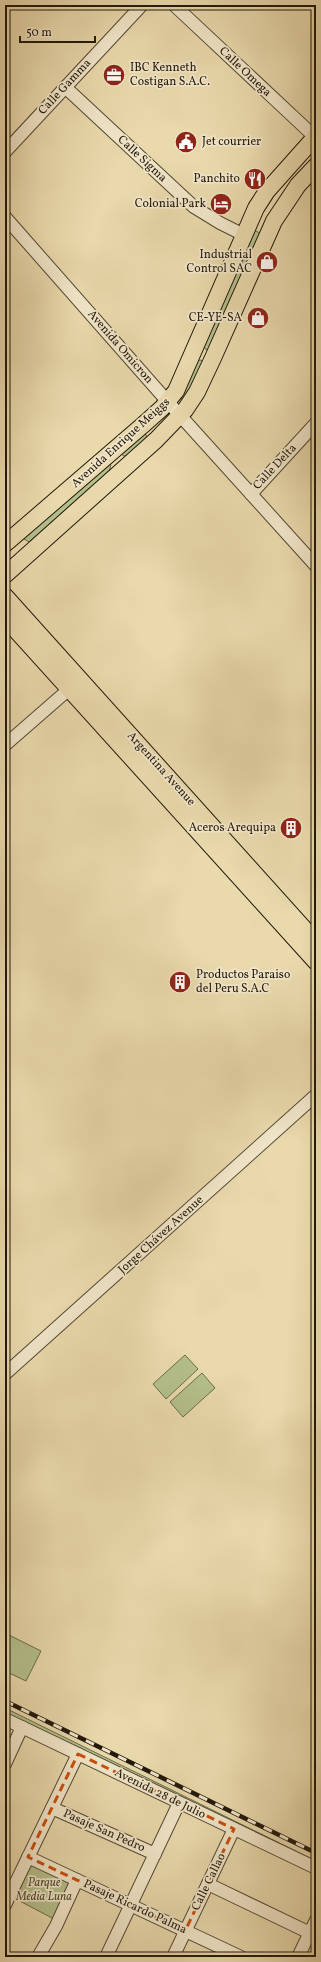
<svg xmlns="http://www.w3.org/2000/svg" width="321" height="1962" viewBox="0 0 321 1962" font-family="Vollkorn,serif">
  <rect width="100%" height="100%" fill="#e9d9ac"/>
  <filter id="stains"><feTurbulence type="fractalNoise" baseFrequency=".005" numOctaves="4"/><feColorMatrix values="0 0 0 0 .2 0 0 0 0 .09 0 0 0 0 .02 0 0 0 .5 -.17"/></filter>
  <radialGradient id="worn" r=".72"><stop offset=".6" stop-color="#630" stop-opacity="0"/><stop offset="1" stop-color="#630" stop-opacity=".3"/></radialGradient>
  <g fill="#b4c08c" stroke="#6a6c4c">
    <polygon points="256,231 260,233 261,237 212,348 207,350 204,348 204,343 252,233"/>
    <polygon points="201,360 205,363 185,402 181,398 181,391 195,361"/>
    <path d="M145,433l2,4c-3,7 -15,18 -23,19l-4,-3z"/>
    <polygon points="110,464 111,465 109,471 29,542 24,539 23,536"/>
    <polygon points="185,1355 198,1369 166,1399 153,1384"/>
    <polygon points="202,1373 215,1388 183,1417 170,1402"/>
    <polygon points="5,1633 41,1651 26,1681 5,1671"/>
    <polygon points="5,1708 316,1861 316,1869 113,1769 5,1713"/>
    <polygon points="32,1861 73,1881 54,1919 14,1898"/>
  </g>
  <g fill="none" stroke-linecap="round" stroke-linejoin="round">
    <g stroke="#534833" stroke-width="14">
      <g id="minor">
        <polyline points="174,5 316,138"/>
        <polyline points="65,87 194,207 220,223 244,235"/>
        <polyline points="5,152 142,5"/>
        <polyline points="5,217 168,402 316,566"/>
        <polyline points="251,494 316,423"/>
        <polyline points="5,745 75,684"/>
        <polyline points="5,1374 316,1095"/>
        <polyline points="5,1719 316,1868"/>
        <polyline points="5,1764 22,1727"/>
        <polyline points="52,1808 155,1854"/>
        <polyline points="28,1857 241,1957"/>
        <polyline points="208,1884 310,1933"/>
        <polyline points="5,1905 78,1754"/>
        <polyline points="38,1957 56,1926 77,1880"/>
        <polyline points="106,1957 179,1803"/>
        <polyline points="173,1957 234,1829"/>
        <polyline points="298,1957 316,1920"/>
      </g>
    </g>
    <g stroke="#21180b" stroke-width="18">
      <g id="major">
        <polyline points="5,544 143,425 162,408 176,391 256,208 267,191 316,136"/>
        <polyline points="5,575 156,440 185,410 197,392 213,358 274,221 298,185 316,166"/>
        <polyline points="5,596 316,942"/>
        <polyline points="5,618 316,962"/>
      </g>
    </g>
    <use href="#minor" stroke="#f1e6c9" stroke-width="12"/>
    <use href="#major" stroke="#e9d9ac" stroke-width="16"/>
    <g stroke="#21180b" stroke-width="4.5">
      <polyline id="rail" points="5,1701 316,1853"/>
    </g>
    <use href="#rail" stroke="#f1e6c9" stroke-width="3" stroke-dasharray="9" stroke-linecap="butt"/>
  </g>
  <path fill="none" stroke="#ca4f0c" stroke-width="3" stroke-dasharray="8 5" stroke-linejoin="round" d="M78,1754l156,75 -49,102 -157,-74z"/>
  <defs>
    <g id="office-disc" transform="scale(1.15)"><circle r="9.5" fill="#8f2418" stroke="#f1e6c9"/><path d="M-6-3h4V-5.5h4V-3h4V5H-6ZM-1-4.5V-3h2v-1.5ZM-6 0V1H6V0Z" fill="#fff"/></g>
    <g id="civic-disc" transform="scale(1.15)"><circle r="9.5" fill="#8f2418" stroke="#f1e6c9"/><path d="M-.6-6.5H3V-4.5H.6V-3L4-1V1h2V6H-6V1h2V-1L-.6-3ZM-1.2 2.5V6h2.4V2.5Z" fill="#fff"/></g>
    <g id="restaurant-disc" transform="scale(1.15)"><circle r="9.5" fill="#8f2418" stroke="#f1e6c9"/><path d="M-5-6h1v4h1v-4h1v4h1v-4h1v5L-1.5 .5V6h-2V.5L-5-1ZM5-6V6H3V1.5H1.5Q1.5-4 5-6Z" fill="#fff"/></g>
    <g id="hotel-disc" transform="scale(1.15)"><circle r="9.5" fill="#8f2418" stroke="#f1e6c9"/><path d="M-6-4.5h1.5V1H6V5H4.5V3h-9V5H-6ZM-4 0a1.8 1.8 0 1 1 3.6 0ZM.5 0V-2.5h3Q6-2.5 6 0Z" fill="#fff"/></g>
    <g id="shop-disc" transform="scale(1.15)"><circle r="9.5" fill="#8f2418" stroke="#f1e6c9"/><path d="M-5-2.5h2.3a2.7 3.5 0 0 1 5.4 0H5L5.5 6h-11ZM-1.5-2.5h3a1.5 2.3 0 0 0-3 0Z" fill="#fff"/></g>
    <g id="building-disc" transform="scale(1.15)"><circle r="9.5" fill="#8f2418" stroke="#f1e6c9"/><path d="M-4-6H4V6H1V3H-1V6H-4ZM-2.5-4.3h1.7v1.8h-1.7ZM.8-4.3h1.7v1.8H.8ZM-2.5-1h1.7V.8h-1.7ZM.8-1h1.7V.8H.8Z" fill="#fff"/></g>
  </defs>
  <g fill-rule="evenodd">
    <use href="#office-disc" x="114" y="75"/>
    <use href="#civic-disc" x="186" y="142"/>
    <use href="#restaurant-disc" x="255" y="179"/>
    <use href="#hotel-disc" x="221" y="204"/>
    <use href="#shop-disc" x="267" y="262"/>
    <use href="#shop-disc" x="258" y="318"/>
    <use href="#building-disc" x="291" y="828"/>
    <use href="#building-disc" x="180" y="982"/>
  </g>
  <g text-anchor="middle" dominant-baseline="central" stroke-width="3.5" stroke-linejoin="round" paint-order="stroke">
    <g font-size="12" fill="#21180b" stroke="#f1e6c9" text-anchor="end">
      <text x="130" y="68" text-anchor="start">IBC Kenneth<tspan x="130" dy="14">Costigan S.A.C.</tspan></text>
      <text x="202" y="142" text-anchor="start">Jet courrier</text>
      <text x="240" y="179">Panchito</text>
      <text x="206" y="204">Colonial Park</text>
      <text x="252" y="255">Industrial<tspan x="252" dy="14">Control SAC</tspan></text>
      <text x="242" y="318">CE-YE-SA</text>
      <text x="276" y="828">Aceros Arequipa</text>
      <text x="196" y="975" text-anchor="start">Productos Paraiso<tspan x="196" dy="14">del Peru S.A.C</tspan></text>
    </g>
    <g font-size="12" fill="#21180b" stroke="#f1e6c9">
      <text transform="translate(245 72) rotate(43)">Calle Omega</text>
      <text transform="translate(65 87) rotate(-47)">Calle Gamma</text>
      <text transform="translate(142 159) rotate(43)">Calle Sigma</text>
      <text transform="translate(120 347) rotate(49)">Avenida Omicron</text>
      <text transform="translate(121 443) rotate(-42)">Avenida Enrique Meiggs</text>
      <text transform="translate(275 467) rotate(-47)">Calle Delta</text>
      <text transform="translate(161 769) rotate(48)">Argentina Avenue</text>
      <text transform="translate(161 1235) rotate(-42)">Jorge Chávez Avenue</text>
      <text transform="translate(160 1794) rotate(26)">Avenida 28 de Julio</text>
      <text transform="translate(104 1831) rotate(24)">Pasaje San Pedro</text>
      <text transform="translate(209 1882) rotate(-64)">Calle Callao</text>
      <text transform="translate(135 1907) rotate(25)">Pasaje Ricardo Palma</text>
    </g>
    <g font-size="12" font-style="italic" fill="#4d4a32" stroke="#f1e6c9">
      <text x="44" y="1883">Parque<tspan x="44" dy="14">Media Luna</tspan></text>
    </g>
  </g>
  <rect width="321" height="1962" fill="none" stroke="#e9d9ac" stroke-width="20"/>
  <rect x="6" y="6" width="309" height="1950" fill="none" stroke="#21180b" stroke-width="2"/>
  <rect x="10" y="10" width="301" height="1942" fill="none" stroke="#21180b"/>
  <path d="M20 36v6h75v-6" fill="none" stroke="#21180b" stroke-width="2"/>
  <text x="26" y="36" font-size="12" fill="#21180b" stroke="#f1e6c9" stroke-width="3" paint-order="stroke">50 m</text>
  <rect width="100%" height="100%" filter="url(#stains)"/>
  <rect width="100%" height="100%" fill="url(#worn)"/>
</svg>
